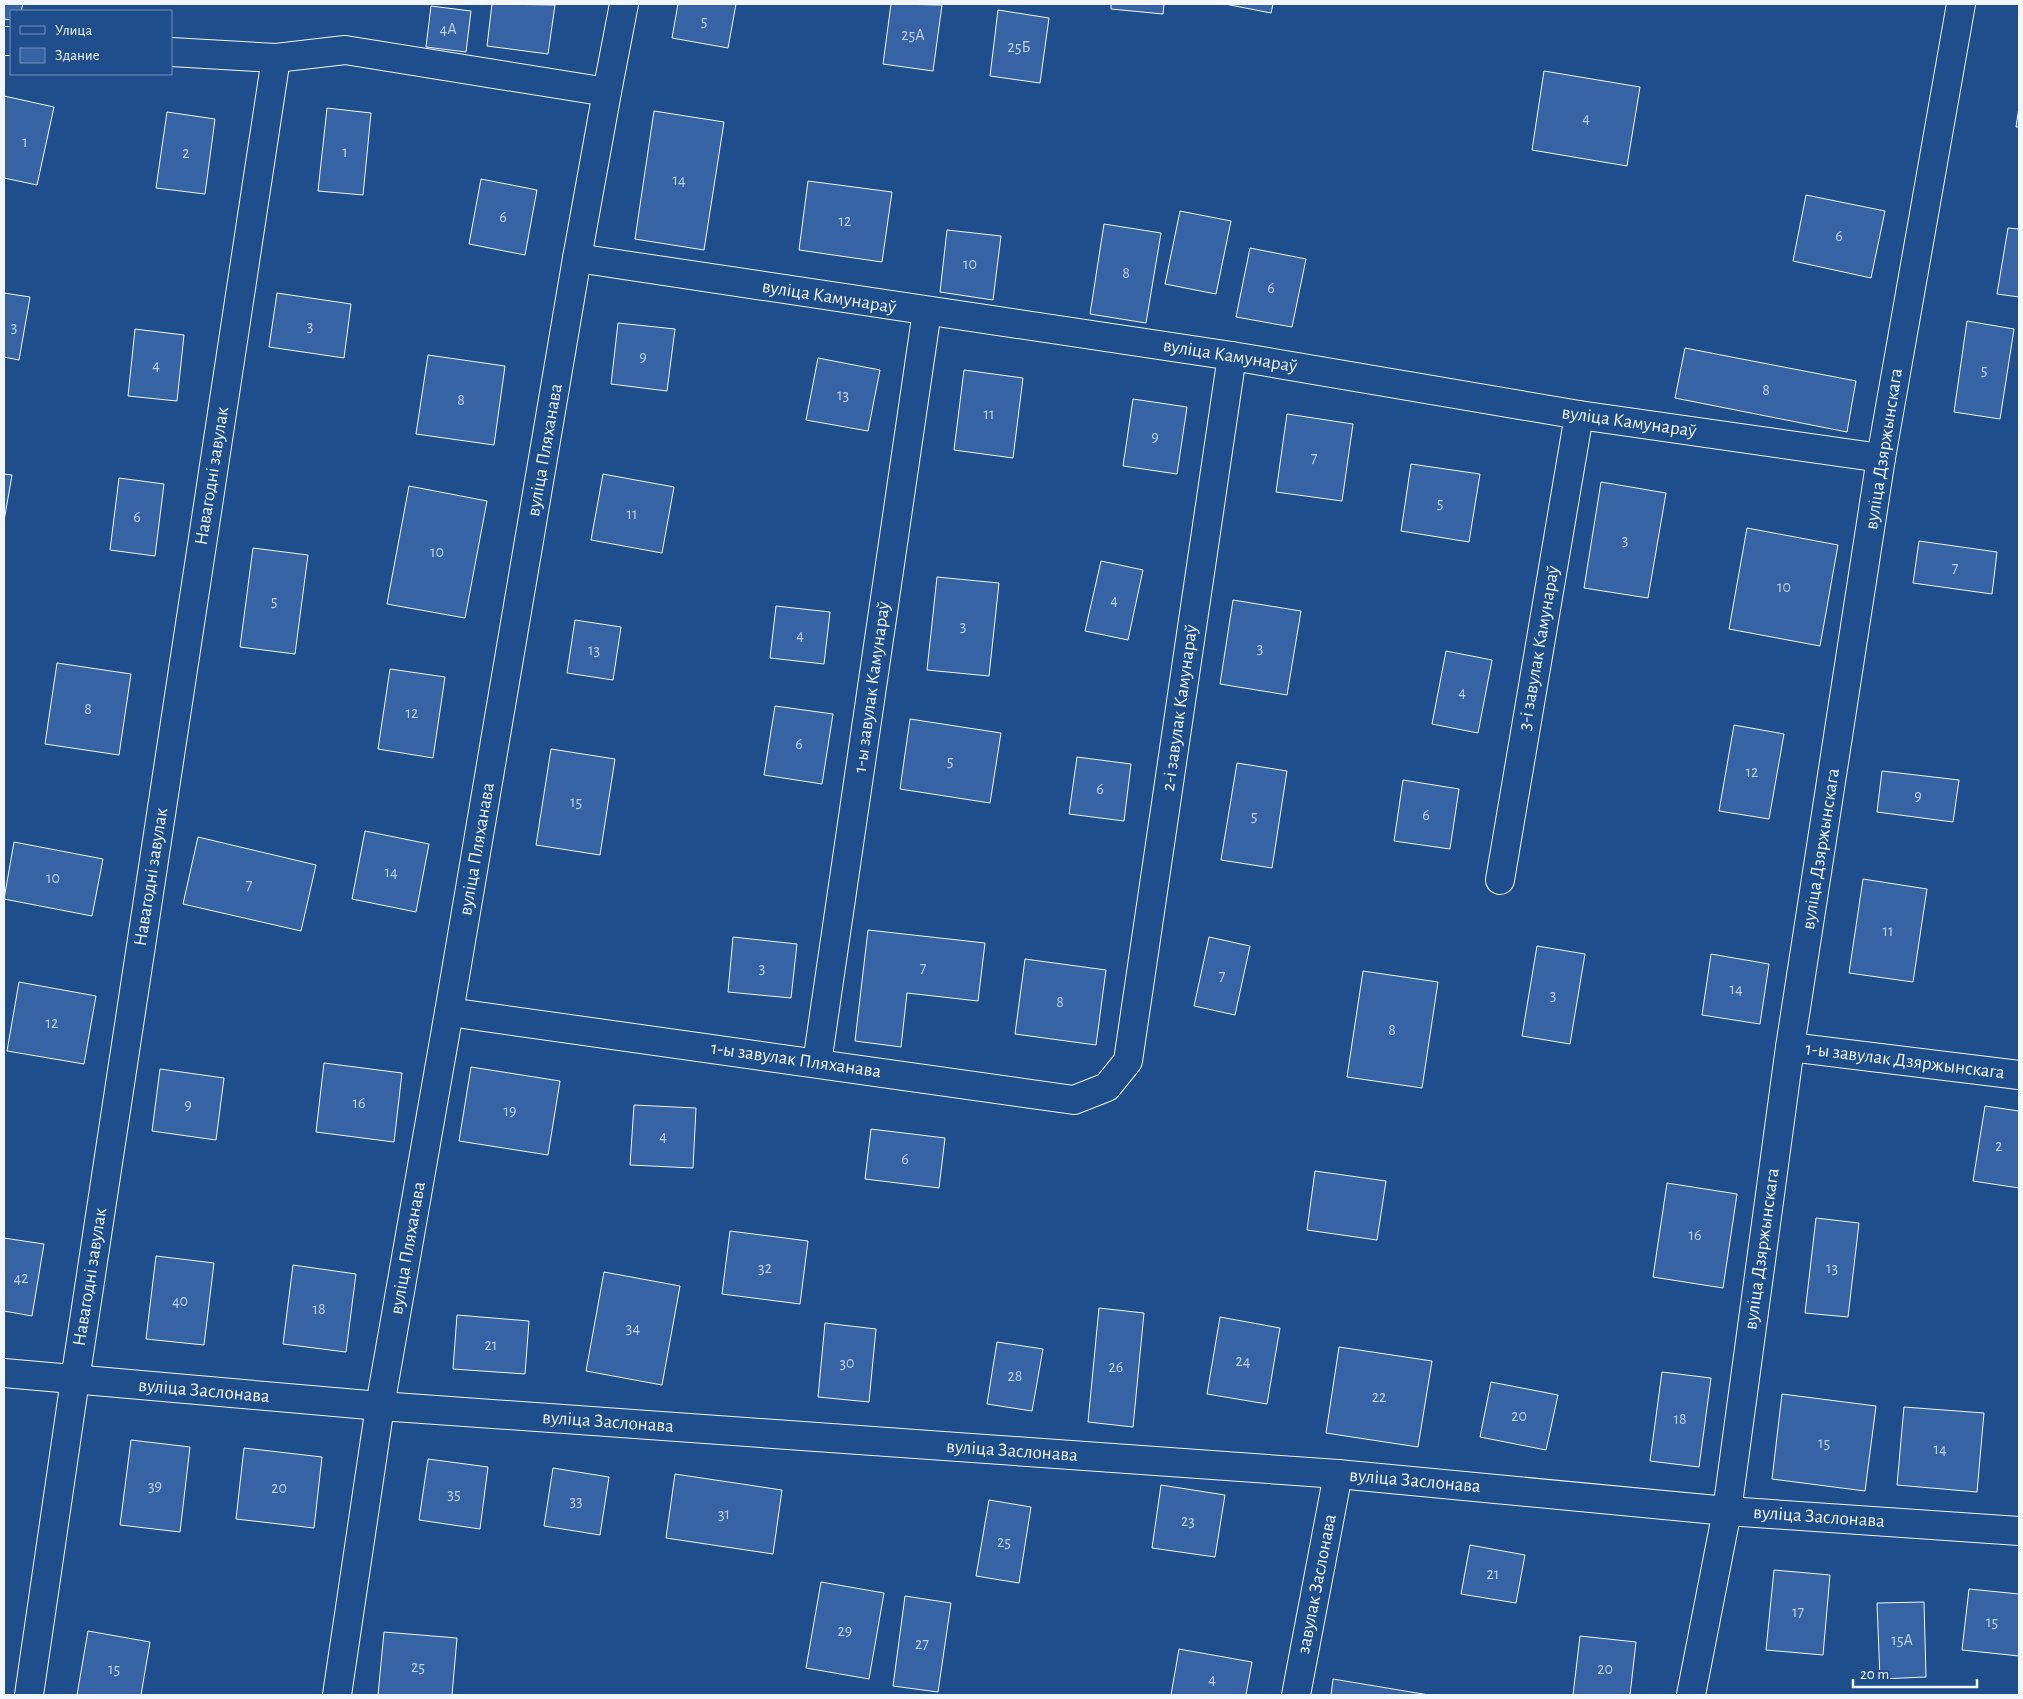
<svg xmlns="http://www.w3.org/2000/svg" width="2023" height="1699" viewBox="0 0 2023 1699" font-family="'Alegreya Sans',sans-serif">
  <rect width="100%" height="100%" fill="#1f4e8c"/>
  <g fill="#3563a3" stroke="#f2f6ff">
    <polygon points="4,4 23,4 21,11 11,11 11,20 4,19"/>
    <polygon points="492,4 555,5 548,54 487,46"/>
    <polygon points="678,4 736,4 728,48 672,38"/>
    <polygon points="891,4 942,5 933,71 883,64"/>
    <polygon points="1111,4 1164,4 1163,14 1111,9"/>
    <polygon points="1225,4 1273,4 1271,13"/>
    <polygon points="431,6 471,11 466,52 426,47"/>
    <polygon points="998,10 1049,18 1040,83 990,76"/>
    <polygon points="1544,71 1640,87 1627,166 1532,150"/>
    <polygon points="4,96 54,107 37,185 4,178"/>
    <polygon points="2019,107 2019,127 2016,127"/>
    <polygon points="327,108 371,113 363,195 318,191"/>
    <polygon points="654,111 724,122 704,250 635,239"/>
    <polygon points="167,112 215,119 205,194 156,188"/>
    <polygon points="481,179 537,190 525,255 469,244"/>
    <polygon points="808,181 892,192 882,262 799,250"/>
    <polygon points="1806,195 1885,211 1871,278 1793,261"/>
    <polygon points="1180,211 1231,221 1216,294 1165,284"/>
    <polygon points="1104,224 1161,233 1146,323 1090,314"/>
    <polygon points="2008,228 2019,229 2019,297 1997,294"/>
    <polygon points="947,230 1001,236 993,300 940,292"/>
    <polygon points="1250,248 1306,259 1292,327 1236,317"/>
    <polygon points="4,293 30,297 19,360 4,357"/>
    <polygon points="277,293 351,304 344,358 269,347"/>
    <polygon points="1967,321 2014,329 2000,419 1954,412"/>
    <polygon points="618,323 675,329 667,391 611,384"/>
    <polygon points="135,329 184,335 177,401 128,396"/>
    <polygon points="1685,348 1856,381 1847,432 1675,398"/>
    <polygon points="428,355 505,366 494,445 416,434"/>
    <polygon points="818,358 880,370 868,431 806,420"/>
    <polygon points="964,370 1023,378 1013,458 954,450"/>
    <polygon points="1133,399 1187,407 1177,474 1123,466"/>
    <polygon points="1287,414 1353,424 1342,501 1276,492"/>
    <polygon points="1411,464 1480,474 1469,542 1401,531"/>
    <polygon points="4,474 12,475 4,521"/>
    <polygon points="603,474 674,487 662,553 591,540"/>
    <polygon points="119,478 164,484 155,556 110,550"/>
    <polygon points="1601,482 1666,493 1648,598 1584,588"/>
    <polygon points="409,486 487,501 465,618 387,604"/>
    <polygon points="1747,528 1838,545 1820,646 1729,629"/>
    <polygon points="1919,541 1997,552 1992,594 1913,583"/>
    <polygon points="253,548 308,555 295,654 240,647"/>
    <polygon points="1101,561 1143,570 1128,640 1085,631"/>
    <polygon points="937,577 999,583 989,676 927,670"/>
    <polygon points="1233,600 1301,611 1287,695 1220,684"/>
    <polygon points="776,606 830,612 824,664 770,658"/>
    <polygon points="575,620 621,627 613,680 567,673"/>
    <polygon points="1446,651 1492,660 1478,733 1432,724"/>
    <polygon points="57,663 131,674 119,755 45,744"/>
    <polygon points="390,669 445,677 433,758 378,749"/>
    <polygon points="775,706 833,714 822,784 764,775"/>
    <polygon points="910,719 1001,733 990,803 900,789"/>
    <polygon points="1734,725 1784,734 1769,819 1719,811"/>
    <polygon points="551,749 615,759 600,855 536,845"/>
    <polygon points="1077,757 1131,764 1124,821 1069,814"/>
    <polygon points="1237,763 1287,771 1272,868 1221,860"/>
    <polygon points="1882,771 1959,780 1953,822 1877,812"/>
    <polygon points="1403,780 1459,789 1450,849 1394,841"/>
    <polygon points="365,831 429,844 416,912 352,899"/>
    <polygon points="198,837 316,865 301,931 183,904"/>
    <polygon points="14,842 103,859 92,916 4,899"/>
    <polygon points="1863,879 1927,889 1913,982 1849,973"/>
    <polygon points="868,930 985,943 978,1001 907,993 901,1047 855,1041"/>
    <polygon points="733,937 797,944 791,998 728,992"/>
    <polygon points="1209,937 1250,946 1235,1015 1194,1006"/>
    <polygon points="1537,946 1585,954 1570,1044 1522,1036"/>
    <polygon points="1711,954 1769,964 1760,1024 1702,1015"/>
    <polygon points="1025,959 1106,970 1096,1045 1015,1034"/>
    <polygon points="1363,971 1438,982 1422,1088 1347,1077"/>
    <polygon points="19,982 96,996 84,1064 7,1051"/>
    <polygon points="324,1063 402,1073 394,1142 316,1132"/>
    <polygon points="471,1067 560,1081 548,1155 459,1141"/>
    <polygon points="160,1069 224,1078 216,1140 152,1131"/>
    <polygon points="634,1105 696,1108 693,1168 630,1165"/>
    <polygon points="1985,1106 2019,1111 2019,1188 1973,1181"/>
    <polygon points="871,1129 945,1138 939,1188 865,1179"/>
    <polygon points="1315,1171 1386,1181 1377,1240 1307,1230"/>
    <polygon points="1667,1183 1737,1194 1723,1288 1653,1277"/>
    <polygon points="1816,1218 1859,1223 1848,1317 1805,1313"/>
    <polygon points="730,1231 808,1241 800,1304 722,1294"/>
    <polygon points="4,1238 44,1244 32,1316 4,1311"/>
    <polygon points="156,1256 214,1263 204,1345 146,1339"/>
    <polygon points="293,1265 356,1274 346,1352 283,1344"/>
    <polygon points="604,1272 680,1286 662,1385 586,1371"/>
    <polygon points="1099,1308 1144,1313 1133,1427 1088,1422"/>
    <polygon points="457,1315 529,1321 525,1374 453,1369"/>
    <polygon points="1220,1317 1280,1328 1267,1404 1207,1394"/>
    <polygon points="825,1323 876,1329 869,1402 818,1397"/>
    <polygon points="997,1342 1043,1349 1032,1411 987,1404"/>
    <polygon points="1339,1347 1432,1361 1418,1447 1326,1433"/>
    <polygon points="1662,1372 1711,1378 1699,1467 1650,1461"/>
    <polygon points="1491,1382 1558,1395 1546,1450 1480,1437"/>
    <polygon points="1782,1394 1876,1406 1865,1491 1772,1479"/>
    <polygon points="1904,1407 1984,1413 1977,1492 1897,1485"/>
    <polygon points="131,1440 190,1447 180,1532 120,1525"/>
    <polygon points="244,1448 322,1457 314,1528 236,1519"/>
    <polygon points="428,1459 488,1467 480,1529 419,1520"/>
    <polygon points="553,1468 609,1477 600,1535 544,1526"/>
    <polygon points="675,1474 782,1490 773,1554 666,1538"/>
    <polygon points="1161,1485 1225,1495 1215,1557 1152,1548"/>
    <polygon points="989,1500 1031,1507 1019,1583 976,1576"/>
    <polygon points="1470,1545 1525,1555 1516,1603 1461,1594"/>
    <polygon points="1774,1570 1830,1575 1823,1655 1766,1650"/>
    <polygon points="821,1582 884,1593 869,1679 806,1668"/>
    <polygon points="1969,1589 2019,1594 2019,1656 1962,1650"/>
    <polygon points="905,1596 951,1603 938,1692 893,1686"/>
    <polygon points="1924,1602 1926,1677 1880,1679 1877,1603"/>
    <polygon points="88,1631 150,1642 141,1695 77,1695"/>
    <polygon points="384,1632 457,1638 452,1695 378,1695"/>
    <polygon points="1580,1636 1636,1642 1630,1695 1573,1695"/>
    <polygon points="1179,1649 1252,1662 1246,1695 1171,1695"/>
    <polygon points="1333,1679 1429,1695 1331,1695"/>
  </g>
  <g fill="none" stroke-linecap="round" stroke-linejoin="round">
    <g stroke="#f2f6ff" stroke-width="30">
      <g id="minor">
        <polyline points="4,41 11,41"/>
        <polyline points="171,52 276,58 345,50 607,92"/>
        <polyline points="577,258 1232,356 1579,415 1881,458"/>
        <polyline points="1500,880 1579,415"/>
        <polyline points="449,1012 1074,1100 1107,1087 1128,1061 1232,356"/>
        <polyline points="1790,1047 2019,1075"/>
        <polyline points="817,1063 927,311"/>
        <polyline points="4,1373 380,1406 1338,1474 1727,1511 2019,1531"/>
        <polyline points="29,1695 75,1380 276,58"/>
        <polyline points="337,1695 380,1406 449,1012 577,258 607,92 624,4"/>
        <polyline points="1296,1695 1338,1474"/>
      </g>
    </g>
    <g stroke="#f2f6ff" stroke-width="30">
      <polyline id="tertiary" points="1691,1695 1727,1511 1790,1047 1881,458 1961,4"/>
    </g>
    <use href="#minor" stroke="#1f4e8c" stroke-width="28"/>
    <use href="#tertiary" stroke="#1f4e8c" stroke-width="28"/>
  </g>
  <g text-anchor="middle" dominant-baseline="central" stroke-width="4" stroke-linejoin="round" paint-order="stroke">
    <g font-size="16" fill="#c3d1e8">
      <text x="704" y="21">5</text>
      <text x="448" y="29">4А</text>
      <text x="913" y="35">25А</text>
      <text x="1019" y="47">25Б</text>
      <text x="1586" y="118">4</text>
      <text x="25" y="142">1</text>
      <text x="345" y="152">1</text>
      <text x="186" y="153">2</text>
      <text x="679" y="180">14</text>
      <text x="503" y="217">6</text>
      <text x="845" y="221">12</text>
      <text x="1839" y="236">6</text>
      <text x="970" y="264">10</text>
      <text x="1126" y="273">8</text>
      <text x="1271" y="288">6</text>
      <text x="310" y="326">3</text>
      <text x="14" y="327">3</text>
      <text x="643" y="357">9</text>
      <text x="156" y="365">4</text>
      <text x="1984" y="370">5</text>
      <text x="1766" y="390">8</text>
      <text x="843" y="395">13</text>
      <text x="461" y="400">8</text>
      <text x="989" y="414">11</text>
      <text x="1155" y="437">9</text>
      <text x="1314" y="458">7</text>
      <text x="1440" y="503">5</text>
      <text x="632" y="514">11</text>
      <text x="137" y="517">6</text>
      <text x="1625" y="540">3</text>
      <text x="437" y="552">10</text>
      <text x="1955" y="568">7</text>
      <text x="1784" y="587">10</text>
      <text x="1114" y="600">4</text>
      <text x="274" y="601">5</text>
      <text x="963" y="626">3</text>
      <text x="800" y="635">4</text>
      <text x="1260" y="648">3</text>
      <text x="594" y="650">13</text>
      <text x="1462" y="692">4</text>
      <text x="88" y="709">8</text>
      <text x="412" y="713">12</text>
      <text x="799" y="744">6</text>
      <text x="950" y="761">5</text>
      <text x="1752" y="772">12</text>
      <text x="1100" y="789">6</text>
      <text x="1918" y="796">9</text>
      <text x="576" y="802">15</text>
      <text x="1426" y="815">6</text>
      <text x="1254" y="816">5</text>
      <text x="391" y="872">14</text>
      <text x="53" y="878">10</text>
      <text x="249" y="885">7</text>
      <text x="1888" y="931">11</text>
      <text x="762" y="968">3</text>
      <text x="923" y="968">7</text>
      <text x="1222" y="976">7</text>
      <text x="1736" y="989">14</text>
      <text x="1553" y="995">3</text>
      <text x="1060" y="1002">8</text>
      <text x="52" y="1023">12</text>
      <text x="1392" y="1030">8</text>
      <text x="359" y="1103">16</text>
      <text x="188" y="1105">9</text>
      <text x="510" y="1111">19</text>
      <text x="663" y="1136">4</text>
      <text x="1999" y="1146">2</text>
      <text x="905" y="1159">6</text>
      <text x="1695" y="1235">16</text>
      <text x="765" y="1268">32</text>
      <text x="1832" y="1268">13</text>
      <text x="21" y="1278">42</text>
      <text x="180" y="1301">40</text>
      <text x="319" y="1309">18</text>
      <text x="633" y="1328">34</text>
      <text x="491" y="1345">21</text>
      <text x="1243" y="1361">24</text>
      <text x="847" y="1363">30</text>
      <text x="1116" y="1367">26</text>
      <text x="1015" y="1376">28</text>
      <text x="1379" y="1397">22</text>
      <text x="1519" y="1416">20</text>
      <text x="1680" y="1419">18</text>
      <text x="1824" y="1443">15</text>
      <text x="1940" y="1449">14</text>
      <text x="155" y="1486">39</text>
      <text x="279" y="1488">20</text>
      <text x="454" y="1494">35</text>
      <text x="576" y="1501">33</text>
      <text x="724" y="1514">31</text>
      <text x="1188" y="1521">23</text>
      <text x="1004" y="1542">25</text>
      <text x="1493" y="1574">21</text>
      <text x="1798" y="1612">17</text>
      <text x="1992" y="1622">15</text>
      <text x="845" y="1631">29</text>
      <text x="1902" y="1640">15А</text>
      <text x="922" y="1644">27</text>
      <text x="418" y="1667">25</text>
      <text x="114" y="1669">15</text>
      <text x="1605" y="1669">20</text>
      <text x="1212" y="1679">4</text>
    </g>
    <g font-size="19" fill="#f2f6ff" stroke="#1f4e8c">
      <text transform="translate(829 297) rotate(9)">вуліца Камунараў</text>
      <text transform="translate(1230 356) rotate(9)">вуліца Камунараў</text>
      <text transform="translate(1629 422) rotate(8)">вуліца Камунараў</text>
      <text transform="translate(1884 449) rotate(-81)">вуліца Дзяржынскага</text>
      <text transform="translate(545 450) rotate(-80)">вуліца Пляханава</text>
      <text transform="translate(212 476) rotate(-81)">Навагодні завулак</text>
      <text transform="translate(1539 648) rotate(-80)">3-і завулак Камунараў</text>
      <text transform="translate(872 687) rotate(-82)">1-ы завулак Камунараў</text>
      <text transform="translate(1180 708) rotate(-82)">2-і завулак Камунараў</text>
      <text transform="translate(477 849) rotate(-80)">вуліца Пляханава</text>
      <text transform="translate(1821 849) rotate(-81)">вуліца Дзяржынскага</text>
      <text transform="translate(151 877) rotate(-81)">Навагодні завулак</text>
      <text transform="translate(796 1060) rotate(8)">1-ы завулак Пляханава</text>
      <text transform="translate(1905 1061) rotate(7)">1-ы завулак Дзяржынскага</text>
      <text transform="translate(408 1248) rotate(-80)">вуліца Пляханава</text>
      <text transform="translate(1762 1249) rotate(-82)">вуліца Дзяржынскага</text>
      <text transform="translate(90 1277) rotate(-81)">Навагодні завулак</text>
      <text transform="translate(204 1391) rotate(5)">вуліца Заслонава</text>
      <text transform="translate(608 1422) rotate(4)">вуліца Заслонава</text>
      <text transform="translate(1012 1451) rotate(4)">вуліца Заслонава</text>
      <text transform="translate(1415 1481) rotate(5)">вуліца Заслонава</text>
      <text transform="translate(1819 1517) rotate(4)">вуліца Заслонава</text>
      <text transform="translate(1317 1584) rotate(-79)">завулак Заслонава</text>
    </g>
  </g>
  <rect width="2023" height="1699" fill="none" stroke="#f2f6ff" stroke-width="10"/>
  <rect x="10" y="10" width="162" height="65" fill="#1f4e8c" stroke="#7391ba"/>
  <rect x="20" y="26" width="25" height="8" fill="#1f4e8c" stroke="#7391ba"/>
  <text x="55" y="35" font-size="15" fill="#f2f6ff">Улица</text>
  <rect x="20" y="48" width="25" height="15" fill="#3563a3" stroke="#7391ba"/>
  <text x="55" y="60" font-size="15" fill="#f2f6ff">Здание</text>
  <path d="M1853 1679v8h124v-8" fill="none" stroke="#f2f6ff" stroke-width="2.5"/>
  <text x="1860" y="1679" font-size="15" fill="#f2f6ff" stroke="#1f4e8c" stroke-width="4" paint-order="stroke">20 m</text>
</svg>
